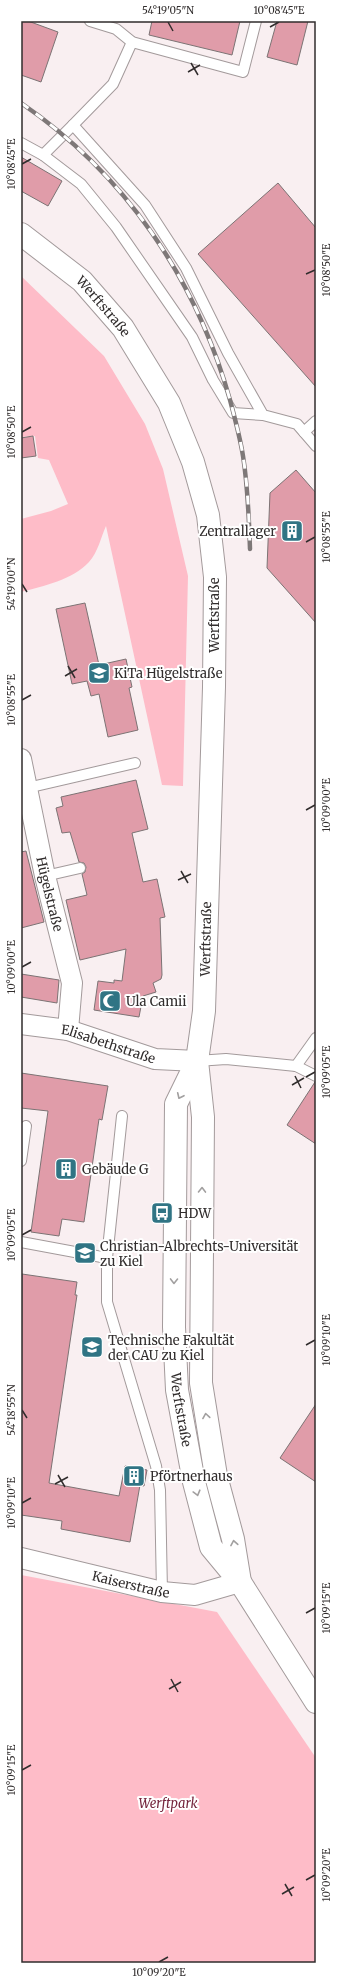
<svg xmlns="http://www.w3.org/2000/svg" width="337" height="1984" viewBox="0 0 337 1984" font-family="Merriweather,serif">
  <rect width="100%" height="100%" fill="#f9eff1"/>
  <g fill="#febcc8">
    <path d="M21,276l83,80 41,68 18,45 25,107 -5,210 -21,-1 -56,-259c-5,11 -8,26 -17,36 -17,18 -45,24 -68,30v-73l30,-8 17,-7 -19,-44 -11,-2 -3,-22 -14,1z"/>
    <polygon points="21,1575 217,1612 316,1758 316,1963 21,1963"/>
  </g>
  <g fill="#e09ca9" stroke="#7c7374">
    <polygon points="21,21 28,21 58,32 41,82 21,75"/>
    <polygon points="152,21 240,21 232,55 149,35"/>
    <polygon points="277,21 308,21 297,65 267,57"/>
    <polygon points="21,157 62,181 48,206 21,191"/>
    <polygon points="278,183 316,228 316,387 198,254"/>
    <polygon points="33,436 36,456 21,458 21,438"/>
    <polygon points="296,470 316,493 316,623 267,568 270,493"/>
    <polygon points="85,603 99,665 126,659 132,687 129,688 138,730 108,737 99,694 91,696 87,681 72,684 56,609"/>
    <polygon points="136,780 148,829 132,833 143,882 157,879 165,917 160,918 162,975 161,979 153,983 156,992 143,996 139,1017 94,1010 98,981 114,983 114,980 122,981 126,949 80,960 66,900 87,895 82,874 85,872 86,867 84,863 79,862 70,832 62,833 56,808 63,806 61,797"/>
    <polygon points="26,851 44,922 21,928 21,852"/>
    <polygon points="21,974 59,980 57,1003 21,997"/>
    <polygon points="21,1073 108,1086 102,1120 99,1119 84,1222 62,1219 59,1236 31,1232 48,1111 21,1108"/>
    <polygon points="315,1082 316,1082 316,1144 287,1125"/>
    <polygon points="22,1274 77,1282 75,1295 77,1295 49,1483 119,1496 125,1466 147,1470 144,1486 140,1485 130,1542 61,1529 62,1521 21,1515"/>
    <polygon points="316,1404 316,1482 280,1458"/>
  </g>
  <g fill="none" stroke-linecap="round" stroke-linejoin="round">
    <g stroke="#a39a9b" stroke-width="12">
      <g id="lane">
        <polyline points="90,21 116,29 132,42 243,72 256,21"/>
        <polyline points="132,42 113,84 73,125 145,205 186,268 228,353 263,415 297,424 316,446"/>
        <polyline points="73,125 43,155 81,184 116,227 192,337 213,380 233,413 263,415"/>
        <polyline points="21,143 43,155"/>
        <polyline points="304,432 316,421"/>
        <polyline points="27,788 135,763"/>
        <polyline points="45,876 80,868"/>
        <polyline points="197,1061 226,1059 296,1066 316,1076"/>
        <polyline points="296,1066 316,1038"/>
        <polyline points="122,1116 107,1258 107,1302 156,1466 160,1490 162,1592"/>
        <polyline points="21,1161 26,1126"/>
        <polyline points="21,1242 107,1258"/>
      </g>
    </g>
    <g stroke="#a39a9b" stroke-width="22">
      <g id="street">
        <path id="s1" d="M21,759l24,117 27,107 -4,47"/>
        <path id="s2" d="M21,1024l47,6 87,29 42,2"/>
        <path id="s3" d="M21,1558l141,34 33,3 45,-13"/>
      </g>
    </g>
    <g stroke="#a39a9b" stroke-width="24">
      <g id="secondary">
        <path id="s4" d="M21,234l61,47 41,47 46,75 24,59 15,53 7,62 -1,110 -10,324 -7,50 6,56 -2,266 15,93 17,63 7,43"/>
        <path id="s5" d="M197,1061l-21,43 -2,223 3,63 17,92 17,65 29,35 76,120"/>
      </g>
    </g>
    <use href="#lane" stroke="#fff" stroke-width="10"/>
    <use href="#street" stroke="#fff" stroke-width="20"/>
    <use href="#secondary" stroke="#fff" stroke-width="22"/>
    <g stroke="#7e7878" stroke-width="4.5">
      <path id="rail" d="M21,103c104,71 175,176 209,297 5,19 10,37 13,56 5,31 6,62 7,93"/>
    </g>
    <use href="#rail" stroke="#fff" stroke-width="3" stroke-dasharray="9" stroke-linecap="butt"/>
  </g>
  <defs><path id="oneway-chevron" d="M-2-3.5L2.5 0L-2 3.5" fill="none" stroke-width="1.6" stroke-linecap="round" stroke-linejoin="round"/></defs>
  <g stroke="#a2a0a0">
    <use href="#oneway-chevron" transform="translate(180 1096) rotate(115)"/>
    <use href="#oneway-chevron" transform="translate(202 1190) rotate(-89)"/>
    <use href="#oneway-chevron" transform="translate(174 1281) rotate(91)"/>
    <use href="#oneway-chevron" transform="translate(206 1416) rotate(-99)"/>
    <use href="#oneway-chevron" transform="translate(197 1493) rotate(75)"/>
    <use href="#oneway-chevron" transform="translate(234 1543) rotate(-100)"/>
  </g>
  <path fill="none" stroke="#312d2d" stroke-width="1.5" d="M168,22l5,9M270,27l9,-5M191,63l7,12M188,72l12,-7M22,164l9,-5M306,274l9,-4M22,432l9,-5M306,542l9,-5M22,584l5,8M68,666l7,12M65,676l12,-7M22,700l9,-5M306,810l9,-5M181,871l7,12M178,880l13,-6M22,967l9,-5M295,1076l6,12M306,1077l9,-5M292,1085l12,-7M22,1235l9,-5M306,1345l9,-5M22,1410l5,8M58,1475l7,12M55,1484l13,-7M22,1503l9,-5M306,1613l9,-5M171,1679l7,13M169,1689l12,-7M22,1770l9,-5M306,1880l9,-5M285,1884l7,12M282,1894l12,-7M159,1962l9,-5"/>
  <defs>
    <g id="building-square" transform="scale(1.15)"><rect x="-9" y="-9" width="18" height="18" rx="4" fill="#307484" stroke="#fff"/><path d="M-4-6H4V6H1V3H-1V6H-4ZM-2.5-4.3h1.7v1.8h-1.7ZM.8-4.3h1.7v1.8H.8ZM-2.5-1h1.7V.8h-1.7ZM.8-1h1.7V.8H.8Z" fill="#fff"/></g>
    <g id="school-square" transform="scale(1.15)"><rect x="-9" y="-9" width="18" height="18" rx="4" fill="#307484" stroke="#fff"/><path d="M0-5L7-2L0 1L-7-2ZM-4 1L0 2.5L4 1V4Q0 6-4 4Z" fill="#fff"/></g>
    <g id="mosque-square" transform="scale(1.15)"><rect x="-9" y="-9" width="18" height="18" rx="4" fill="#307484" stroke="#fff"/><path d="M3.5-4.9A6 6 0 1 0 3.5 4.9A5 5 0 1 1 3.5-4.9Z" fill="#fff"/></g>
    <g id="bus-square" transform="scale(1.15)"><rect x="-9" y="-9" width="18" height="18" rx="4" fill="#307484" stroke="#fff"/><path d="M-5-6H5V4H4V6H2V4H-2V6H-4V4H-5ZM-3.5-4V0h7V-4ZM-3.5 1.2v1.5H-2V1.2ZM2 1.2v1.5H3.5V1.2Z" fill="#fff"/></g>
    <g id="university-square" transform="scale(1.15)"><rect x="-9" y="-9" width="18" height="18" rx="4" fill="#307484" stroke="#fff"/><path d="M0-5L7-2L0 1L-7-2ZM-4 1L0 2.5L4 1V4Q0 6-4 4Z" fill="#fff"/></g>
  </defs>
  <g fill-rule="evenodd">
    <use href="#building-square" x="292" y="531"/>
    <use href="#school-square" x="99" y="673"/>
    <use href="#mosque-square" x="110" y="1001"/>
    <use href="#building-square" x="66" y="1169"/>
    <use href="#bus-square" x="162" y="1213"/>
    <use href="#university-square" x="85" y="1253"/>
    <use href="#university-square" x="92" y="1347"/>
    <use href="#building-square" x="134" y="1476"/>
  </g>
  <g text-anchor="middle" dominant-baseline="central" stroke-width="4" stroke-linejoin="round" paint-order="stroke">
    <g font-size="13" fill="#312d2d" stroke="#fff">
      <text stroke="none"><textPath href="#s4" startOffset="110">Werftstraße</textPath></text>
      <text transform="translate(214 615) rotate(-90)">Werftstraße</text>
      <text stroke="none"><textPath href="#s1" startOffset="138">Hügelstraße</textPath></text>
      <text transform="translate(206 939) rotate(-89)">Werftstraße</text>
      <text stroke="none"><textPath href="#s2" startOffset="90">Elisabethstraße</textPath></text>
      <text stroke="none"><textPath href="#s5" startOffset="354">Werftstraße</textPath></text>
      <text stroke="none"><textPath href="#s3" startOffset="113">Kaiserstraße</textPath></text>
    </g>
    <g font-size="13" fill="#312d2d" stroke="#fff" text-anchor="start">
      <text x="276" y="531" text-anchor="end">Zentrallager</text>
      <text x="114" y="673">KiTa Hügelstraße</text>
      <text x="126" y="1001">Ula Camii</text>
      <text x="82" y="1169">Gebäude G</text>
      <text x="178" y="1213">HDW</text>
      <text x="100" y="1246">Christian-Albrechts-Universität<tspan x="100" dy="15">zu Kiel</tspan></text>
      <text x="108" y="1340">Technische Fakultät<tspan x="108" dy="15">der CAU zu Kiel</tspan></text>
      <text x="150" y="1476">Pförtnerhaus</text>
    </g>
    <g font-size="13" font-style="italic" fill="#77273e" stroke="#fff">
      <text x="168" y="1803">Werftpark</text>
    </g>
  </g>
  <rect width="337" height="1984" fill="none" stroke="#ffffff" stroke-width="44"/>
  <rect x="22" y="22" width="293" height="1940" fill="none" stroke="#312d2d" stroke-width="1.5"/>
  <g font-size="10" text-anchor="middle" fill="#312d2d">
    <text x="168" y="14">54°19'05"N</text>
    <text x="279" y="14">10°08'45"E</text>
    <text transform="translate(11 164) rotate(-90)" y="4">10°08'45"E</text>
    <text transform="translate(326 270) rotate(-90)" y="4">10°08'50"E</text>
    <text transform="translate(11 432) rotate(-90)" y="4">10°08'50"E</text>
    <text transform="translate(326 537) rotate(-90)" y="4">10°08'55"E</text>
    <text transform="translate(11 584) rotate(-90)" y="4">54°19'00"N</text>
    <text transform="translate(11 700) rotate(-90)" y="4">10°08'55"E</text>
    <text transform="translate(326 805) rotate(-90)" y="4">10°09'00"E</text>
    <text transform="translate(11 967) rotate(-90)" y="4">10°09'00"E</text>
    <text transform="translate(326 1072) rotate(-90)" y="4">10°09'05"E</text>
    <text transform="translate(11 1235) rotate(-90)" y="4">10°09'05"E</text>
    <text transform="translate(326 1340) rotate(-90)" y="4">10°09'10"E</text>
    <text transform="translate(11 1410) rotate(-90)" y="4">54°18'55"N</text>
    <text transform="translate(11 1503) rotate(-90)" y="4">10°09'10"E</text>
    <text transform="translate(326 1608) rotate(-90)" y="4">10°09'15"E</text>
    <text transform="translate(11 1770) rotate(-90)" y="4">10°09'15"E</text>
    <text transform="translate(326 1875) rotate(-90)" y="4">10°09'20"E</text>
    <text x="159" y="1976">10°09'20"E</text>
  </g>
</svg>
